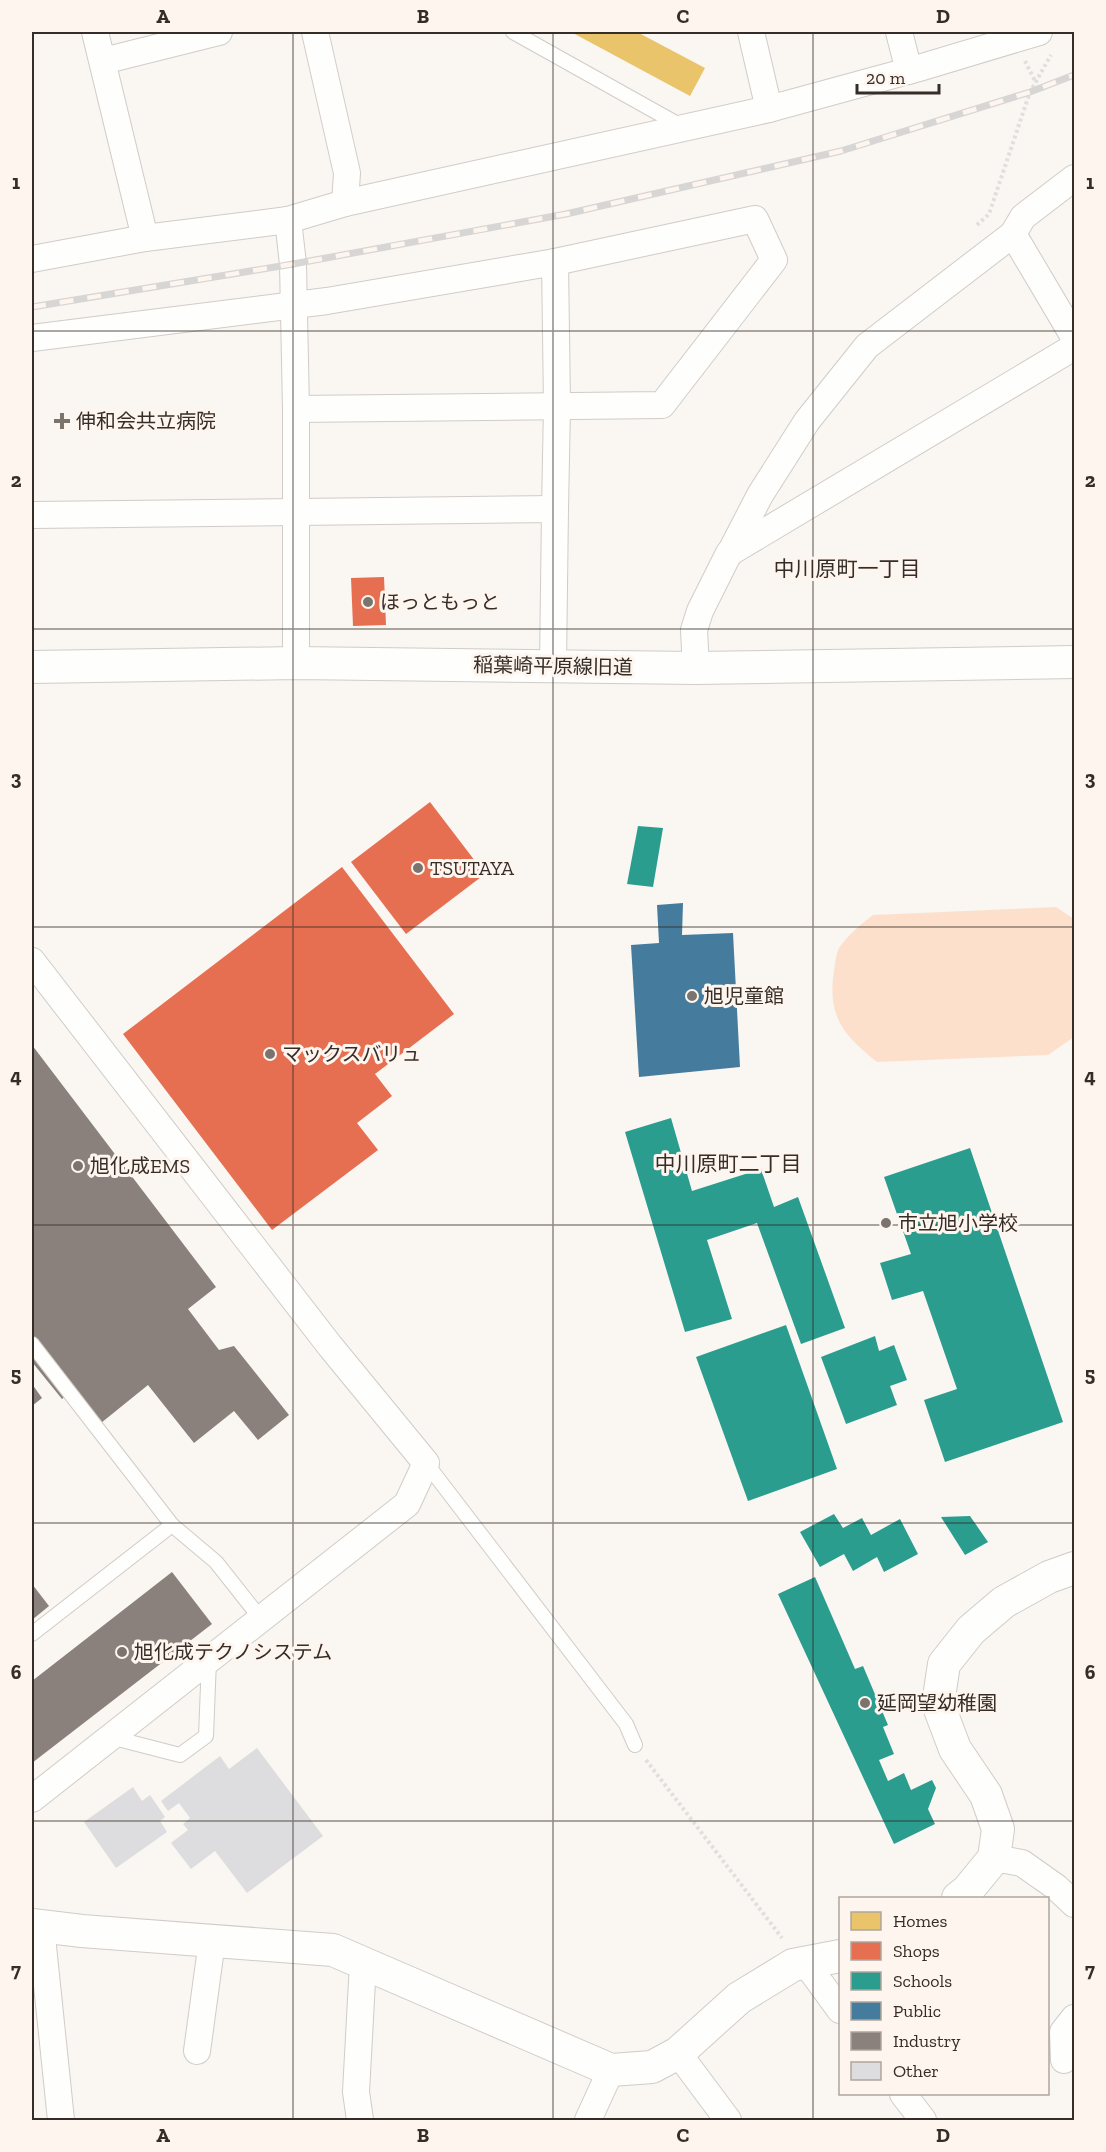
<svg xmlns="http://www.w3.org/2000/svg" width="1106" height="2152" viewBox="0 0 1106 2152" font-family="'Zilla Slab','Noto Sans JP',serif">
  <rect width="100%" height="100%" fill="#faf6f2"/>
  <path fill="#fce0cb" d="M1056,907l18,12v118l-26,18 -171,7c-34,-27 -50,-46 -43,-91 1,-7 2,-17 5,-23 9,-13 21,-23 34,-33z"/>
  <polygon fill="#e9c46a" points="571,32 637,32 705,68 690,96"/>
  <g fill="#e76f51">
    <polygon points="384,577 386,625 353,626 351,578"/>
    <polygon points="430,802 485,874 406,934 351,862"/>
    <polygon points="342,867 454,1014 375,1074 392,1096 357,1123 378,1150 272,1230 123,1034"/>
  </g>
  <g fill="#2a9d8f">
    <polygon points="638,826 663,828 653,887 627,884"/>
    <polygon points="671,1118 692,1191 761,1169 774,1207 798,1197 845,1328 801,1344 757,1223 707,1240 732,1319 685,1332 625,1132"/>
    <polygon points="970,1148 1063,1422 945,1462 924,1400 957,1389 923,1291 892,1300 880,1263 911,1254 884,1177"/>
    <polygon points="786,1325 837,1469 748,1501 696,1357"/>
    <polygon points="875,1336 879,1351 894,1345 907,1380 890,1386 897,1405 846,1424 821,1357"/>
    <polygon points="834,1514 843,1528 862,1518 871,1535 900,1519 918,1554 884,1572 877,1557 853,1571 844,1554 820,1567 800,1532"/>
    <polygon points="970,1516 988,1542 965,1555 941,1517"/>
    <polygon points="815,1577 855,1669 863,1666 888,1725 883,1727 894,1754 879,1760 888,1781 904,1773 911,1790 932,1780 936,1788 928,1809 935,1824 894,1844 778,1594"/>
  </g>
  <polygon fill="#457b9d" points="683,903 682,935 733,933 740,1067 639,1077 631,945 659,943 657,905"/>
  <g fill="#8a817c">
    <polygon points="32,1045 216,1287 188,1309 219,1350 234,1346 289,1415 258,1440 234,1411 194,1443 148,1385 101,1423 74,1390 62,1399 32,1362"/>
    <polygon points="32,1384 42,1398 32,1406"/>
    <polygon points="172,1572 212,1624 32,1763 32,1681"/>
    <polygon points="32,1584 49,1606 32,1620"/>
  </g>
  <g fill="#dddddf">
    <polygon points="257,1748 323,1836 247,1893 215,1851 191,1869 171,1843 188,1830 183,1824 190,1818 179,1803 168,1811 161,1801 220,1756 229,1769"/>
    <polygon points="133,1787 142,1801 150,1795 165,1817 160,1821 167,1832 116,1868 84,1822"/>
  </g>
  <g fill="none" stroke-linecap="round" stroke-linejoin="round">
    <g stroke="#d1ccc7" stroke-width="16">
      <g id="service">
        <polyline points="513,32 683,127"/>
        <polyline points="32,1344 172,1525 32,1634"/>
        <polyline points="426,1463 626,1724 635,1745"/>
        <polyline points="172,1525 216,1562 261,1619"/>
        <polyline points="110,1737 180,1755 206,1736 209,1660"/>
      </g>
    </g>
    <g stroke="#d1ccc7" stroke-width="28">
      <g id="minor">
        <polyline points="95,32 145,238"/>
        <polyline points="315,32 347,173 345,203"/>
        <polyline points="751,32 769,109"/>
        <polyline points="899,32 909,71"/>
        <polyline points="103,61 219,32"/>
        <polyline points="1074,178 1023,217 1013,234 1074,337"/>
        <polyline points="288,220 293,264 296,409 296,663"/>
        <polyline points="32,259 145,238 288,220 345,203 769,109 919,68 1039,32"/>
        <polyline points="32,338 327,301 555,262 557,406 555,509"/>
        <polyline points="296,409 662,405 774,260 755,219 555,262"/>
        <polyline points="32,515 555,509 553,665"/>
        <polyline points="730,553 760,495 807,421 867,346 1013,234"/>
        <polyline points="696,668 694,630 700,611 729,553 1074,347"/>
        <polyline points="32,961 330,1346 426,1463 407,1504 32,1799"/>
        <polyline points="994,1858 1022,1863 1056,1887 1074,1904"/>
        <polyline points="41,1927 61,2120"/>
        <polyline points="805,1962 840,2010"/>
        <polyline points="197,2051 212,1941"/>
        <polyline points="678,2053 728,2120"/>
        <polyline points="1064,2060 1063,2032 1074,2018"/>
        <polyline points="903,2094 923,2120"/>
        <polyline points="360,2120 356,2092 363,1963"/>
        <polyline points="588,2120 611,2070"/>
      </g>
    </g>
    <g stroke="#d1ccc7" stroke-width="34">
      <g id="tertiary">
        <polyline points="32,667 296,663 696,668 1074,662"/>
        <polyline points="958,1898 967,1891 994,1858 998,1829 986,1795 955,1749 938,1704 944,1664 971,1630 1004,1602 1049,1577 1074,1568"/>
        <polyline points="32,1925 82,1931 333,1950 611,2070 652,2067 678,2053 739,1998 793,1965 840,1956"/>
      </g>
    </g>
    <g stroke="#e1dfde" stroke-width="4" stroke-dasharray="3 3" stroke-linecap="butt">
      <polyline points="1025,61 1035,81"/>
      <polyline points="977,225 989,214 1030,92 1051,55"/>
      <polyline points="646,1760 782,1938"/>
    </g>
    <use href="#service" stroke="#fefefd" stroke-width="14"/>
    <use href="#minor" stroke="#fefefd" stroke-width="26"/>
    <use href="#tertiary" stroke="#fefefd" stroke-width="32"/>
    <g stroke="#d7d6d4" stroke-width="7">
      <polyline id="rail" points="32,307 293,264 566,214 841,151 1030,92 1074,75"/>
    </g>
    <use href="#rail" stroke="#fef5ee" stroke-width="4.5" stroke-dasharray="14" stroke-linecap="butt"/>
  </g>
  <path fill="none" stroke="#352d27" stroke-width="1.5" stroke-opacity="0.55" d="M293,32v2088M553,32v2088M813,32v2088M32,331h1042M32,629h1042M32,927h1042M32,1225h1042M32,1523h1042M32,1821h1042"/>
  <g fill="#7a736e" stroke="#fef5ee" stroke-width="2">
    <path d="M59 412h6v6h6v6h-6v6h-6v-6h-6v-6h6z"/>
    <circle cx="368" cy="602" r="6"/>
    <circle cx="418" cy="868" r="6"/>
    <circle cx="692" cy="996" r="6"/>
    <circle cx="270" cy="1054" r="6"/>
    <circle cx="78" cy="1166" r="6"/>
    <circle cx="886" cy="1223" r="6"/>
    <circle cx="122" cy="1652" r="6"/>
    <circle cx="865" cy="1703" r="6"/>
  </g>
  <g text-anchor="middle" dominant-baseline="central" stroke-width="6" stroke-linejoin="round" paint-order="stroke">
    <g font-size="20" fill="#352d27" stroke="#fef5ee" text-anchor="start">
      <text x="76" y="421">伸和会共立病院</text>
      <text x="380" y="602">ほっともっと</text>
      <text x="430" y="868">TSUTAYA</text>
      <text x="704" y="996">旭児童館</text>
      <text x="282" y="1054">マックスバリュ</text>
      <text x="90" y="1166">旭化成EMS</text>
      <text x="898" y="1223">市立旭小学校</text>
      <text x="134" y="1652">旭化成テクノシステム</text>
      <text x="877" y="1703">延岡望幼稚園</text>
    </g>
    <g font-size="20" fill="#352d27" stroke="#fef5ee">
      <text transform="translate(553 666) rotate(1)">稲葉崎平原線旧道</text>
    </g>
    <g font-size="21" fill="#352d27" stroke="#fef5ee">
      <text x="847" y="568">中川原町一丁目</text>
      <text x="728" y="1163">中川原町二丁目</text>
    </g>
  </g>
  <rect width="1106" height="2152" fill="none" stroke="#fef5ee" stroke-width="66"/>
  <rect x="839" y="1897" width="210" height="198" fill="#fef5ee" stroke="#aea59e" stroke-width="1.5"/>
  <rect x="851" y="1912" width="30" height="18" fill="#e9c46a" stroke="#aea59e" stroke-width="1.5"/>
  <text x="893" y="1927" font-size="18" fill="#352d27">Homes</text>
  <rect x="851" y="1942" width="30" height="18" fill="#e76f51" stroke="#aea59e" stroke-width="1.5"/>
  <text x="893" y="1957" font-size="18" fill="#352d27">Shops</text>
  <rect x="851" y="1972" width="30" height="18" fill="#2a9d8f" stroke="#aea59e" stroke-width="1.5"/>
  <text x="893" y="1987" font-size="18" fill="#352d27">Schools</text>
  <rect x="851" y="2002" width="30" height="18" fill="#457b9d" stroke="#aea59e" stroke-width="1.5"/>
  <text x="893" y="2017" font-size="18" fill="#352d27">Public</text>
  <rect x="851" y="2032" width="30" height="18" fill="#8a817c" stroke="#aea59e" stroke-width="1.5"/>
  <text x="893" y="2047" font-size="18" fill="#352d27">Industry</text>
  <rect x="851" y="2062" width="30" height="18" fill="#dddddf" stroke="#aea59e" stroke-width="1.5"/>
  <text x="893" y="2077" font-size="18" fill="#352d27">Other</text>
  <path d="M857 84v9h82v-9" fill="none" stroke="#352d27" stroke-width="3"/>
  <text x="866" y="84" font-size="18" fill="#352d27" stroke="#fef5ee" stroke-width="4.5" paint-order="stroke">20 m</text>
  <rect x="33" y="33" width="1040" height="2086" fill="none" stroke="#352d27" stroke-width="2"/>
  <g font-size="20" text-anchor="middle" font-weight="bold" fill="#352d27">
    <text x="163" y="23">A</text>
    <text x="423" y="23">B</text>
    <text x="683" y="23">C</text>
    <text x="943" y="23">D</text>
    <text x="16" y="189">1</text>
    <text x="1090" y="189">1</text>
    <text x="16" y="487">2</text>
    <text x="1090" y="487">2</text>
    <text x="16" y="785">3</text>
    <text x="1090" y="785">3</text>
    <text x="16" y="1083">4</text>
    <text x="1090" y="1083">4</text>
    <text x="16" y="1381">5</text>
    <text x="1090" y="1381">5</text>
    <text x="16" y="1679">6</text>
    <text x="1090" y="1679">6</text>
    <text x="16" y="1977">7</text>
    <text x="1090" y="1977">7</text>
    <text x="163" y="2142">A</text>
    <text x="423" y="2142">B</text>
    <text x="683" y="2142">C</text>
    <text x="943" y="2142">D</text>
  </g>
</svg>
